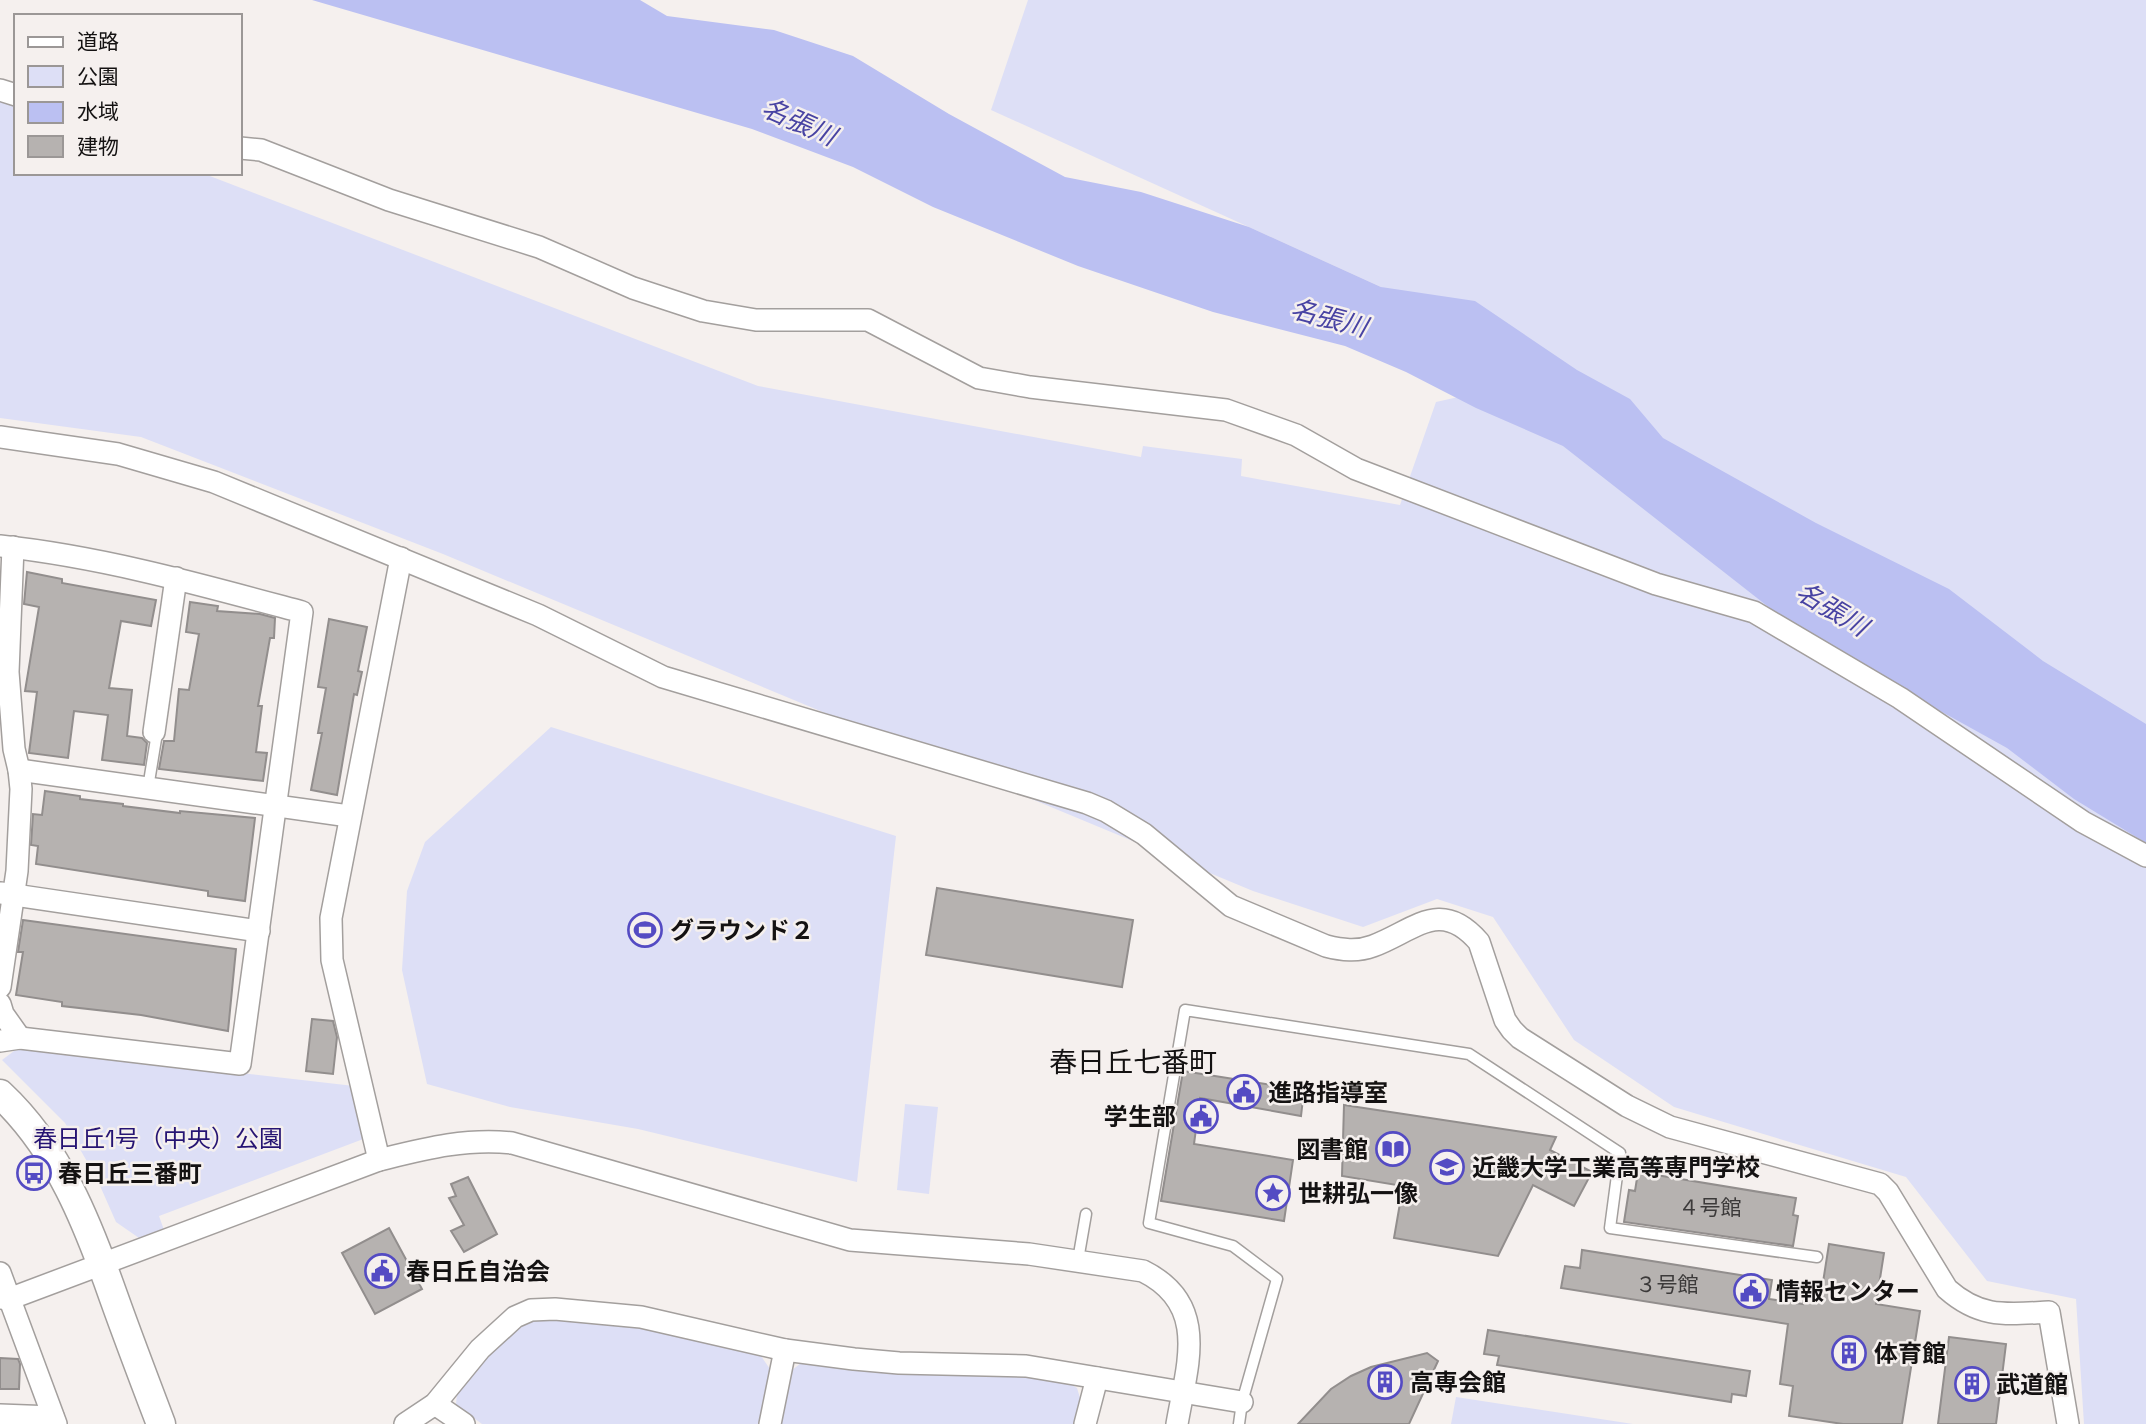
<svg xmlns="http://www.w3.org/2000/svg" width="2146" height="1424" viewBox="0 0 2146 1424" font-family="'Space Grotesk','Noto Sans JP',sans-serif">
  <rect width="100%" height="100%" fill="#f5f0ee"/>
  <g fill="#dddff6">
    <polygon points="1028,0 2146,0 2146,1424 2084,1424 2076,1299 1987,1281 1906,1177 1674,1107 1574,1040 1493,917 1437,899 1363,927 1253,891 443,554 141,437 0,418 0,97 16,103 16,173 202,173 758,386 1141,457 1143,446 1242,459 1241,476 1400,505 1436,402 1575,371 1542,360 991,110"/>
    <polygon points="551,727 896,836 857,1182 638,1129 510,1107 427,1084 402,970 407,891 425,842"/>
    <polygon points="26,1048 354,1086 366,1138 159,1216 164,1230 139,1238 116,1222 97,1179 65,1123 2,1060 14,1051"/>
    <polygon points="905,1104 938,1107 929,1194 897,1190"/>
    <polygon points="542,1317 638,1326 761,1356 770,1369 759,1424 482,1424 456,1405 457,1392 466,1378 521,1325"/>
    <polygon points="801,1363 899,1373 1022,1375 1070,1384 1077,1388 1081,1401 1076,1424 780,1424 791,1371"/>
    <polygon points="1456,1397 1633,1424 1451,1424"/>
  </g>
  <polygon fill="#bbc0f2" points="312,0 640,0 667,16 774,30 853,56 949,114 1065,177 1141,192 1249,227 1381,287 1475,301 1577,370 1630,399 1663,438 1816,523 1949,589 2043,661 2146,724 2146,843 2074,799 2007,748 1924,702 1780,616 1563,446 1476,408 1406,372 1345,346 1213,312 1078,266 933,207 853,167 752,129"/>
  <g fill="#b6b2b0" stroke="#928e8d" stroke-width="2">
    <polygon points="27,572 62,579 62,583 156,600 151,626 121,621 109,688 132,690 127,736 142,738 147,743 144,765 102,760 108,715 74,711 68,758 29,753 37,692 25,691 39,607 24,604"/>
    <polygon points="190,602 218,606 217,611 260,614 275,618 274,638 270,638 258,706 262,706 256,752 267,753 263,781 159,769 164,741 174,741 179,689 189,690 199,634 186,632"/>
    <polygon points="329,619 367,627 358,671 362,672 357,695 354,694 337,795 311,790 322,733 318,733 326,688 318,687"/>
    <polygon points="45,791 80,796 80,799 123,804 123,806 180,813 180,811 255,818 245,901 208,896 208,891 36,864 38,846 31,845 33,814 42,815"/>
    <polygon points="937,888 1133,920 1122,987 926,955"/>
    <polygon points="23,920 236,949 228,1031 141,1015 62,1006 62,1002 16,995 23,952 18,952"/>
    <polygon points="312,1019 333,1021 337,1037 333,1074 306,1071"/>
    <polygon points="1183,1071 1304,1090 1301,1116 1200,1098 1194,1144 1293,1160 1284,1221 1161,1201"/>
    <polygon points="1344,1105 1556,1137 1550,1150 1592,1172 1574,1206 1533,1185 1498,1256 1394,1238 1403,1186 1342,1176"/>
    <polygon points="1638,1172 1796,1198 1793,1215 1798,1216 1793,1246 1624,1222 1629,1190 1635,1191"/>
    <polygon points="468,1177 497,1234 464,1252 451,1231 464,1225 449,1198 456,1196 451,1184"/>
    <polygon points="389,1228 422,1289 375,1314 342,1253"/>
    <polygon points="1829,1244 1884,1253 1876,1304 1920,1311 1902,1424 1843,1424 1789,1416 1793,1386 1780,1384 1788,1324 1561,1288 1565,1266 1580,1268 1582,1250 1772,1280 1769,1299 1803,1304 1805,1292 1821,1295"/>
    <polygon points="1488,1330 1750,1371 1746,1396 1732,1394 1731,1402 1497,1365 1499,1356 1484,1354"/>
    <polygon points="1949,1337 2006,1344 1996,1424 1938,1424"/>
    <polygon points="1427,1353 1438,1361 1409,1424 1298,1424 1331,1389 1351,1376 1371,1367"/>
    <polygon points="0,1358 18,1359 20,1364 19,1389 0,1389"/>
  </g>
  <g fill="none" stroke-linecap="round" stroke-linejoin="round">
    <g stroke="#a39f9d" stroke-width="13">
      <g id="lane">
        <polyline points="148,788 156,739 154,732"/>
        <polyline points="1078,1260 1086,1214"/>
        <polyline points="1239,1424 1242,1402 1277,1279 1233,1246 1149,1223 1185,1010 1469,1054 1620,1153 1610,1228 1817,1257"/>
      </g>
    </g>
    <g stroke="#a39f9d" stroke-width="24">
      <g id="street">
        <polyline points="0,90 16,95"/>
        <polyline points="240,148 261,150 389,200 539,247 633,288 703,311 756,320 868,320 979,378 1030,387 1226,410 1296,435 1356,469 1656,584 1754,612 1900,698 2083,822 2146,856"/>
        <path d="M0,437l118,17 96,28 324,133 125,62 424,126 19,8 38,23 87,72 95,40c16,4 31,6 47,0 41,-15 67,-49 106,-4l26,78 7,10 8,8 107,68 43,21 210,57 8,8 59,97c34,30 60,25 102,23l19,112"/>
        <path d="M0,546c103,11 202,39 302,66l-62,452 -220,-26 -20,3"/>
        <polyline points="154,732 176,578"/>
        <polyline points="19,770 349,816"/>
        <polyline points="1,893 259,931"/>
        <polyline points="0,987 17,871 21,789 19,770 14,749 8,672 13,547"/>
        <polyline points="0,1004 3,1014 20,1038"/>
        <polyline points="379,1160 332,960 331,918 401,558"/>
        <polyline points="0,1273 56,1424"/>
        <path d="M0,1298l9,1 370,-139c45,-11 86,-22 133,-17l338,97 179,14 114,17c67,33 44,94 34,153"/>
        <polyline points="435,1404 464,1424"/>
        <polyline points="0,1415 53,1417"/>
        <polyline points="405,1424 435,1404 480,1349 515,1317 531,1310 555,1309 641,1317 785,1350 854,1359 899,1363 1026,1366 1242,1402"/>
        <polyline points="770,1424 785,1350"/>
        <polyline points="1085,1424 1097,1378"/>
      </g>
    </g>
    <g stroke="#a39f9d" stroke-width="31">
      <path id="secondary" d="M0,1094c59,55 88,130 114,204 15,42 31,84 47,126"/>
    </g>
    <use href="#lane" stroke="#fff" stroke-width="10"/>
    <use href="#street" stroke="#fff" stroke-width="21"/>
    <use href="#secondary" stroke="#fff" stroke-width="28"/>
  </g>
  <defs>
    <g id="stadium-ring" transform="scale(1.75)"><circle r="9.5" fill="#f5f0ee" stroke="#544bc3" stroke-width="1.5"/><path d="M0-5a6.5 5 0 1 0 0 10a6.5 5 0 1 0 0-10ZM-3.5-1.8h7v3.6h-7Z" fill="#544bc3"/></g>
    <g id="civic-ring" transform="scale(1.75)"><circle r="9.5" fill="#f5f0ee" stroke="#544bc3" stroke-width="1.5"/><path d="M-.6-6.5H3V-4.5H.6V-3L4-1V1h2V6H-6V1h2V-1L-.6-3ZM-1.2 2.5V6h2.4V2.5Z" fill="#544bc3"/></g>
    <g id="library-ring" transform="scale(1.75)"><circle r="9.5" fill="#f5f0ee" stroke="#544bc3" stroke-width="1.5"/><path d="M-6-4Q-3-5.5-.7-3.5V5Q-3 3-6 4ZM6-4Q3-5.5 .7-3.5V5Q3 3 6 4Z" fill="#544bc3"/></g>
    <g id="university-ring" transform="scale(1.75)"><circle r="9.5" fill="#f5f0ee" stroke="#544bc3" stroke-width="1.5"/><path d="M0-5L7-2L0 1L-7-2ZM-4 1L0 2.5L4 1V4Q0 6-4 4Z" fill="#544bc3"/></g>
    <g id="bus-ring" transform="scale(1.75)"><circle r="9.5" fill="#f5f0ee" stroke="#544bc3" stroke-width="1.5"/><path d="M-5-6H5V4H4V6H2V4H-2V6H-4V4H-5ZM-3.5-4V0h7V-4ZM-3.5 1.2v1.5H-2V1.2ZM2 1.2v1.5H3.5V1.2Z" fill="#544bc3"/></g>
    <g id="sight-ring" transform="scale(1.75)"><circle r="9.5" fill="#f5f0ee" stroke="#544bc3" stroke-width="1.5"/><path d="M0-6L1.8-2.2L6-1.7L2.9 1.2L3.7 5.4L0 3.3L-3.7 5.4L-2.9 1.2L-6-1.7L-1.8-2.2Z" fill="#544bc3"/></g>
    <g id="building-ring" transform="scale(1.75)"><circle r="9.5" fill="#f5f0ee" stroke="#544bc3" stroke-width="1.5"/><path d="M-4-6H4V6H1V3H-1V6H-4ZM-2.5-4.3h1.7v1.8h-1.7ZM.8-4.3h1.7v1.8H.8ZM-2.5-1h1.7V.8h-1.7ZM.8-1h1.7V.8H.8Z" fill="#544bc3"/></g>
  </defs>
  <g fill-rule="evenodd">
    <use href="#stadium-ring" x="645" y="930"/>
    <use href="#civic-ring" x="1244" y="1092"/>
    <use href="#civic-ring" x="1201" y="1116"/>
    <use href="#library-ring" x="1393" y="1149"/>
    <use href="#university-ring" x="1447" y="1167"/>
    <use href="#bus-ring" x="34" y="1173"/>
    <use href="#sight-ring" x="1273" y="1193"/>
    <use href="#civic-ring" x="382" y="1271"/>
    <use href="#civic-ring" x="1751" y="1291"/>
    <use href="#building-ring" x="1849" y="1353"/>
    <use href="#building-ring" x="1385" y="1382"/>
    <use href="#building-ring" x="1972" y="1384"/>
  </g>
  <g text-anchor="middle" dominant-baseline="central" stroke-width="5" stroke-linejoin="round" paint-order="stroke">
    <g font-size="21" fill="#3c3a3a">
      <text x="1710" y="1207">４号館</text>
      <text x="1667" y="1284">３号館</text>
    </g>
    <g font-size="24" font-weight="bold" fill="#141212" stroke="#f5f0ee" text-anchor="start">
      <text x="670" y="930">グラウンド２</text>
      <text x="1268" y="1092">進路指導室</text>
      <text x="1176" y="1116" text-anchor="end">学生部</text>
      <text x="1368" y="1149" text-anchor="end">図書館</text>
      <text x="1472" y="1167">近畿大学工業高等専門学校</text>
      <text x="58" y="1173">春日丘三番町</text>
      <text x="1298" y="1193">世耕弘一像</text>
      <text x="406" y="1271">春日丘自治会</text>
      <text x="1776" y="1291">情報センター</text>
      <text x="1874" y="1353">体育館</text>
      <text x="1410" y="1382">高専会館</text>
      <text x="1996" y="1384">武道館</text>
    </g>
    <g font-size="24" fill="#261473" stroke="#f5f0ee">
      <text x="158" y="1138">春日丘1号（中央）公園</text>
    </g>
    <g font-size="26" font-style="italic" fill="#4843a3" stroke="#f5f0ee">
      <text transform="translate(799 122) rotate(24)">名張川</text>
      <text transform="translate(1329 318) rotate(15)">名張川</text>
      <text transform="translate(1832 609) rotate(31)">名張川</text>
    </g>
    <g font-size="28" fill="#141212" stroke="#f5f0ee">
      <text x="1133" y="1062">春日丘七番町</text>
    </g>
  </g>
  <rect x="14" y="14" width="228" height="161" fill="#f5f0ee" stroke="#9b9796" stroke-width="2"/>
  <rect x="28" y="37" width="35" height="10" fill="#ffffff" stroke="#9b9796" stroke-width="2"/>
  <text x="77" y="49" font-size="21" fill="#141212">道路</text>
  <rect x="28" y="66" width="35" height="21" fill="#dddff6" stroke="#9b9796" stroke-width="2"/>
  <text x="77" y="84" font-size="21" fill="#141212">公園</text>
  <rect x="28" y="102" width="35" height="21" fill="#bbc0f2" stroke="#9b9796" stroke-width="2"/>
  <text x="77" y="119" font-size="21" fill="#141212">水域</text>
  <rect x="28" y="136" width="35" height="21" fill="#b6b2b0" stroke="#9b9796" stroke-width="2"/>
  <text x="77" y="154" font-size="21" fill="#141212">建物</text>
</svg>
